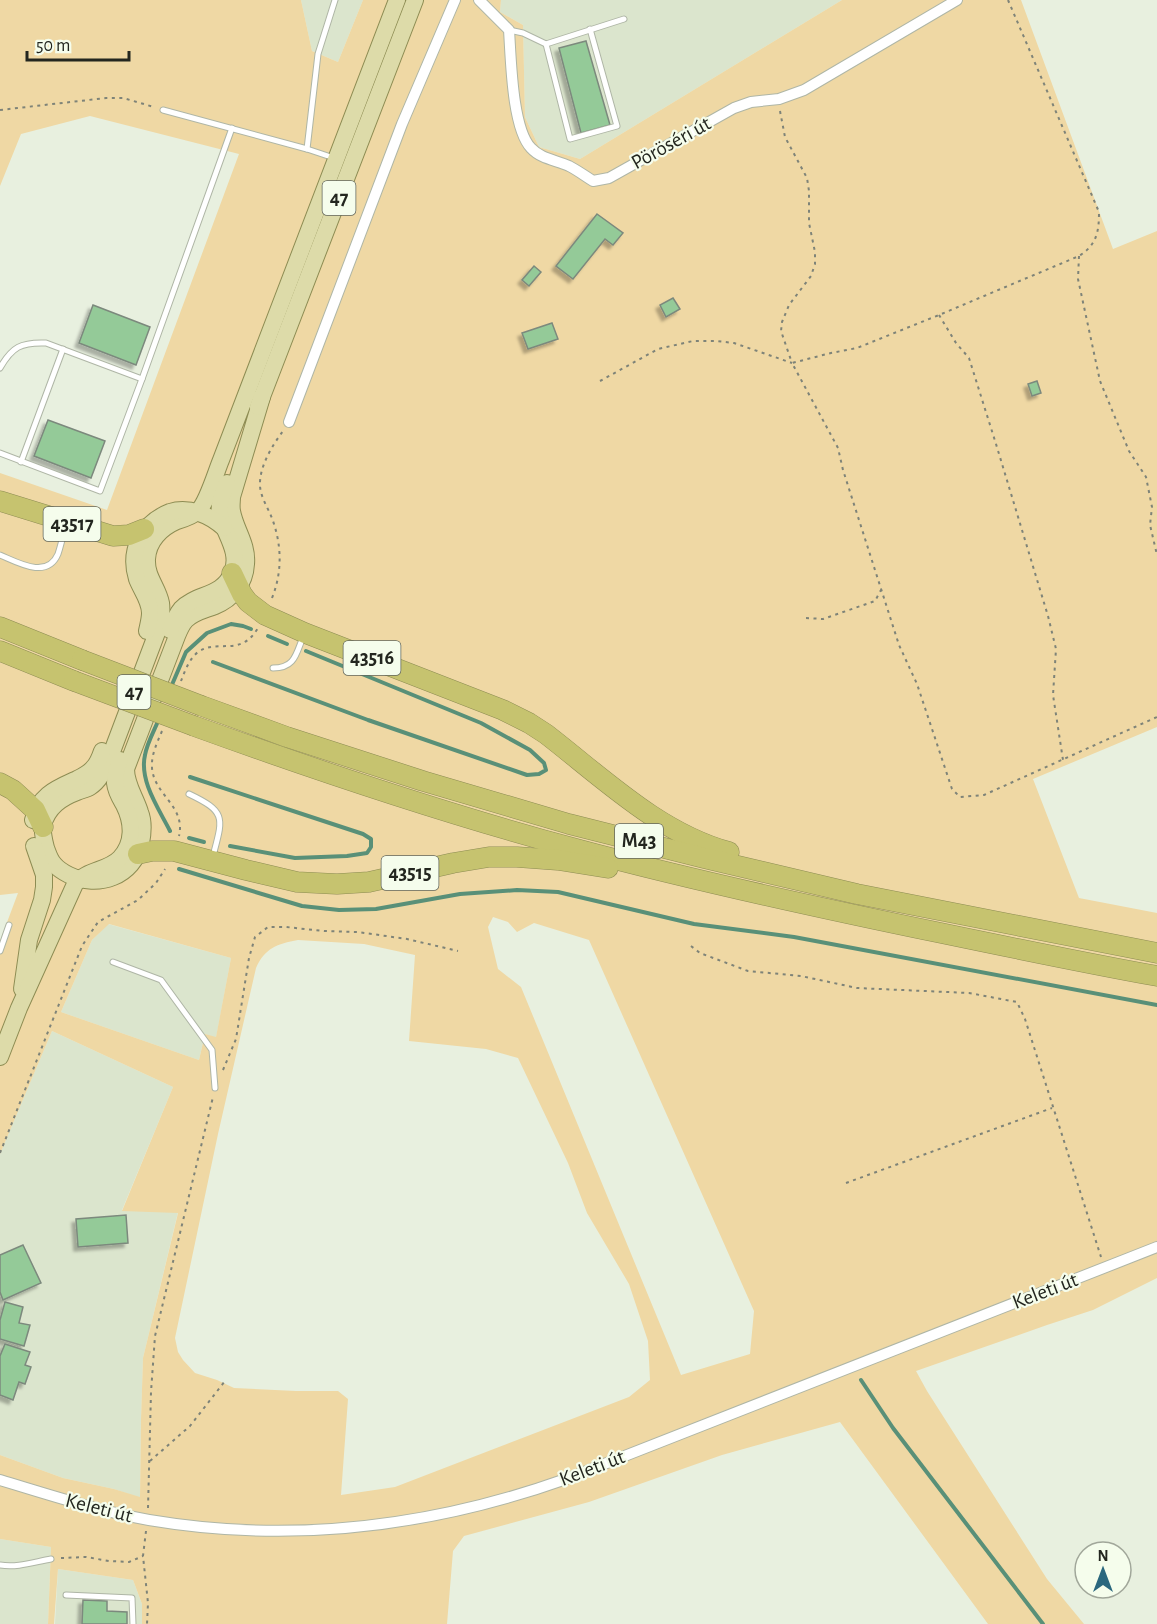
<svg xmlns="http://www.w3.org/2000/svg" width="1157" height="1624" viewBox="0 0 1157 1624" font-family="'Alegreya Sans',sans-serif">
  <defs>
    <filter id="shadow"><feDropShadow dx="-4" dy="4" stdDeviation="1.5" flood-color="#0004"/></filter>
  </defs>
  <rect width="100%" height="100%" fill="#e8f0df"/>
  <g fill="#dbe5cd">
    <polygon points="301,0 363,0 338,62 312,51"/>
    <polygon points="501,0 842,0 580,159 539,147 525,117 523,25 500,12"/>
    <polygon points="108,924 231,958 216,1038 205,1034 199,1060 61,1012 92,940"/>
    <polygon points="52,1031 173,1087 122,1210 178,1212 143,1358 141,1419 140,1498 114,1489 63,1478 0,1455 0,1154"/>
    <polygon points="0,1539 51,1547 48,1624 0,1624"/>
    <polygon points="58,1569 133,1580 142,1604 142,1624 55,1624"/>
  </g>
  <path fill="#efd8a4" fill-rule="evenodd" d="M0,0h301l11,51 26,11 25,-62h138l-1,12 23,13 2,92 14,30 41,12 262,-159h179l92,249 44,-18v496l-124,52 46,119 78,15v365l-64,32 -46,15 -131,46 11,20 120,188 37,45h-96l-148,-202 -118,33 -133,47 -125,34 -11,15 -6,73h-305v-20l-9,-24 -75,-11 -4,55h-6l3,-77 -51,-8v-84l63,23 51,11 26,8 1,-78 2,-61 35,-145 -56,-2 51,-124 -121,-56 -52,123v-213l18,-48 -18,2v-422l107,37 132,-356 -149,-38 -69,18 -21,52zM493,917l15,5 9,10 17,-9 55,17 165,371 -4,43 -69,21 -160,-388 -23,-18 -10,-42zM109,924l122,34 -15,79 -11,-3 -6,26 -138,-48 31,-72zM298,940l66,4 51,11 -6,86 77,8 32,9 50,105 19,50 42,71 19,57 2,39 -21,17 -234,90 -54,8 7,-96 -10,-8h-42l-62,-3 -17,-8 -22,-7 -12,-13 -5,-8 -3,-14 43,-204 38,-166c9,-20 21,-24 42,-28z"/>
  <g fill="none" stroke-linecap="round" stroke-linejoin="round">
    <g stroke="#599078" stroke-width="4">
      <polyline points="268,636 287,644"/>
      <polyline points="213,662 368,720 527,775 539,774 546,770 544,763 530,750 481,723 306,651"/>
      <polyline points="171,687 186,652 207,633 231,624 243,626 251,629"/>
      <path d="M159,719c-5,12 -12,24 -14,36 -6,26 14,54 25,76"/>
      <polyline points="190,777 363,834 371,839 371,847 367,853 347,856 295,858 230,846"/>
      <polyline points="189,838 204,842"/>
      <polyline points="179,869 302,906 339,910 376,909 460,894 517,890 558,892 694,924 794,937 1157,1005"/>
      <polyline points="861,1380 893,1428 1043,1624"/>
    </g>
  </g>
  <g fill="#94ca98" stroke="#7c897d" stroke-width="1.5" filter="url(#shadow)">
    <polygon points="586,41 610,125 581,133 559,48"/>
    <polygon points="597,214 623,233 613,245 605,239 573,279 556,266"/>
    <polygon points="534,266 541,272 529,286 522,280"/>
    <polygon points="673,298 680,309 666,317 660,305"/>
    <polygon points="93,305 150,327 136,365 79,343"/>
    <polygon points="552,323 558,339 528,349 522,333"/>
    <polygon points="1037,381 1041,393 1032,396 1028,384"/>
    <polygon points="48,420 105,441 91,478 34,456"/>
    <polygon points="126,1215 128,1243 78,1247 76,1219"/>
    <polygon points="23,1245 41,1283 3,1300 0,1292 0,1255"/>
    <polygon points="5,1302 23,1307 19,1323 30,1325 24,1346 0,1339 0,1320"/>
    <polygon points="5,1344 30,1352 25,1365 31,1367 25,1384 19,1382 13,1400 0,1395 0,1356"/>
    <polygon points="83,1600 107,1601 107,1611 127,1612 127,1624 82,1624"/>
  </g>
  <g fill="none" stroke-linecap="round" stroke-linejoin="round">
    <g stroke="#afb6a6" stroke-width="7">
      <g id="service">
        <polyline points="509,30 523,33 546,44 624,19"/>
        <polyline points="546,44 570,139 617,126 590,29"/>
        <polyline points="163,110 307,149 334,158"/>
        <polyline points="307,149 318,54 335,0"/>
        <path d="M0,368c12,-21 21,-26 46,-25l96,36"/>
        <polyline points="0,453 100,491 142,379 232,128"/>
        <polyline points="21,462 63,349"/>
        <path d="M0,555c17,7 47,25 58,-1 3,-9 5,-18 7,-27"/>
        <path d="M273,668c22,0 23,-14 30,-31"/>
        <path d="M189,794c38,18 34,24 24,62"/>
        <polyline points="0,951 9,925"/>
        <polyline points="113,962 161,980 212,1050 215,1088"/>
        <path d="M0,1565c17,3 34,-3 51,-6"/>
        <polyline points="66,1595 132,1598 133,1624"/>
      </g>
    </g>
    <g stroke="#afb6a6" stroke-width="12">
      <g id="minor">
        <path d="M479,0l30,30c2,29 3,98 22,118 10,11 25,12 38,18 8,4 16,10 24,15l16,-3 125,-70 17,-6 28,-3 25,-9 153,-90"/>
        <polyline points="289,422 402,124 455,0"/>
        <path d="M0,1480c49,15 99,31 149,40 142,24 282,7 417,-41l591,-232"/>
      </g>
    </g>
    <g stroke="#8d8c53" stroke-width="18">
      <g id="primary">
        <path d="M262,397l-30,100c0,4 -1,9 0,14 3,18 16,33 14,53 -1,19 -13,35 -31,42 -10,4 -21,6 -29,14 -4,4 -7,11 -9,16l-51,133c0,16 9,27 14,43 4,10 3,21 1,31 -7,34 -43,46 -72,32 -6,-3 -11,-6 -15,-11 -4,-4 -6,-11 -8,-16 -2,-8 -4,-15 -3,-23 5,-18 18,-27 34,-33 5,-2 10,-3 13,-5 11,-7 15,-19 20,-30l51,-135c0,-6 1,-13 0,-19 -3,-16 -15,-26 -14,-44 1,-18 14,-31 30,-38 7,-2 16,-5 21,-10 9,-8 18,-39 23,-51l176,-460"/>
        <polyline points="258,407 415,0"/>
        <path d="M170,630c3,-7 6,-15 11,-21 15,-16 41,-12 51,-36 9,-21 -8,-39 -12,-58 -2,-11 3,-22 7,-32"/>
        <path d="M147,631c1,-5 3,-12 3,-18 0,-13 -9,-23 -13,-34 -9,-29 5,-56 33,-67 19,-6 40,3 54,16"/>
        <path d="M33,820c6,-25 22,-31 44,-41 6,-3 12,-6 16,-11 5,-5 7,-11 9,-17"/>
        <polyline points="22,989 29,940 42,900 44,887 44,875 34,846"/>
        <path d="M0,1057l19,-49 56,-124c12,-15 33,-13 45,-26 14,-15 13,-35 4,-53 -4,-7 -8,-13 -9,-22 0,-8 2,-15 5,-23"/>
      </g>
    </g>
    <g stroke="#8d8c53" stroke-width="21">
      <g id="motorway">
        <polyline points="0,501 113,536 129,535 144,529"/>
        <path d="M232,573l10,21 6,8 17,13 40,18 198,77 26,13 17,11c57,44 113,99 183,118"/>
        <polyline points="0,627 82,660"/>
        <polyline points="0,651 74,681"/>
        <polyline points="202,706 287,737 423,781 569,824 704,858 857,894 1157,953"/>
        <path d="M194,726c127,46 255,89 386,124 119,32 240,58 361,83 72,15 144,30 216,43"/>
        <polyline points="0,783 13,790 35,810 43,827"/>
        <polyline points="138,854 152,851 174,851 246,870 297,882 337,884 369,882 453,863 489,857 517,857 558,860 608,868"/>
      </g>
    </g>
    <g stroke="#7e8378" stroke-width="2" stroke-dasharray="3 4.5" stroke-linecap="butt">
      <path d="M1008,0l91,212c0,19 -2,33 -20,44l-140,59 -82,33 -26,5 -39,10 46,85 5,22 56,175 18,39 35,105 8,8 24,-2 173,-78"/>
      <polyline points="0,110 106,98 123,98 154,107"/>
      <polyline points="780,111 785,137 807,178 809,191 809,223 815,252 815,264 811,276 789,305 782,322 781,331 792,363"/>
      <polyline points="1079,256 1078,279 1100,381 1129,451 1146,477 1152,507 1150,525 1157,555"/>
      <polyline points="939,315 956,343 969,358 996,444 1048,616 1056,649 1053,695 1063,760"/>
      <polyline points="600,381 658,349 693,341 717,341 734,343 792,363"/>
      <path d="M272,598c10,-25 10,-51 1,-77 -4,-12 -12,-22 -13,-35 -1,-19 12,-40 23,-55"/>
      <polyline points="806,618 823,619 875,601 881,590"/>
      <path d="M181,681c4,-10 8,-22 17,-29 21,-14 42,6 60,-24"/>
      <path d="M162,731c-5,12 -11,24 -10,37 2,27 34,38 27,68"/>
      <polyline points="691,946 700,953 748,971 801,976 857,988 969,993 1017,1002 1025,1019 1101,1257"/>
      <polyline points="223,1070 236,1039 249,958 255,937 268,927 286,927 324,931 358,932 407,939 458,951"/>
      <polyline points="0,1153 82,946 98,922 138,900 156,883 165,869"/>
      <polyline points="846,1183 1052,1108"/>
      <polyline points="150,1461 190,1426 225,1381"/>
      <polyline points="148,1508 151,1392 155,1336 213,1097"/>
      <polyline points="146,1531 143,1556 148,1603 147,1624"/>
      <polyline points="61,1558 86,1557 109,1561 129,1562 143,1556"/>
    </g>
    <use href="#service" stroke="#fff" stroke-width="5"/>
    <use href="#minor" stroke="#fff" stroke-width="10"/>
    <use href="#primary" stroke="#dddba9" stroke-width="16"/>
    <use href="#motorway" stroke="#c6c36f" stroke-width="20"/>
    <g stroke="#8d8c53" stroke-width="21" stroke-linecap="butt">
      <g id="motorway-bridge">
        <polyline points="82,660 202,706"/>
        <polyline points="74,681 194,726"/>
      </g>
    </g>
    <use href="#motorway-bridge" stroke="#c6c36f" stroke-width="20"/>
  </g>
  <g text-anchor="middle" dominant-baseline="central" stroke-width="4.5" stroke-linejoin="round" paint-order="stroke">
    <g fill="#f5fdec" stroke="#62665c" stroke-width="1.5">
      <rect x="322.5" y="181" width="33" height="34" rx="4.5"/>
      <rect x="43.5" y="507" width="57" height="34" rx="4.5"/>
      <rect x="343.5" y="641" width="57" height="34" rx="4.5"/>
      <rect x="117.5" y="675" width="33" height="34" rx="4.5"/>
      <rect x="615" y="824" width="48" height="34" rx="4.5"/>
      <rect x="381.5" y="856" width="57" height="34" rx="4.5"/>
    </g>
    <g font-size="20" font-weight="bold" fill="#23261f">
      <text x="339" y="198">47</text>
      <text x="72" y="524">43517</text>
      <text x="372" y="658">43516</text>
      <text x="134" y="692">47</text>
      <text x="639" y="841">M43</text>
      <text x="410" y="873">43515</text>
    </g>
    <g font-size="21" fill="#23261f" stroke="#f5fdec">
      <text transform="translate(671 143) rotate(-29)">Pöröséri út</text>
      <text transform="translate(1045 1291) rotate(-21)">Keleti út</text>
      <text transform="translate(592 1468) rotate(-21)">Keleti út</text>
      <text transform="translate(99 1508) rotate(14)">Keleti út</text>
    </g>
  </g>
  <g transform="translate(1103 1570)"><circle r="28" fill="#f5fdec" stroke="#a1a79a" stroke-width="1.5"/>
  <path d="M0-4.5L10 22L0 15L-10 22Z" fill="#2a677e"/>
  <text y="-9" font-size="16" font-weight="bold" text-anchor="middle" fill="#23261f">N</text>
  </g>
  <path d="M27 51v9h102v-9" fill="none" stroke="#23261f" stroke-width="3"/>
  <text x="36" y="51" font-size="18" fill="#23261f" stroke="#f5fdec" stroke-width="4.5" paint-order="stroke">50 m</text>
</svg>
